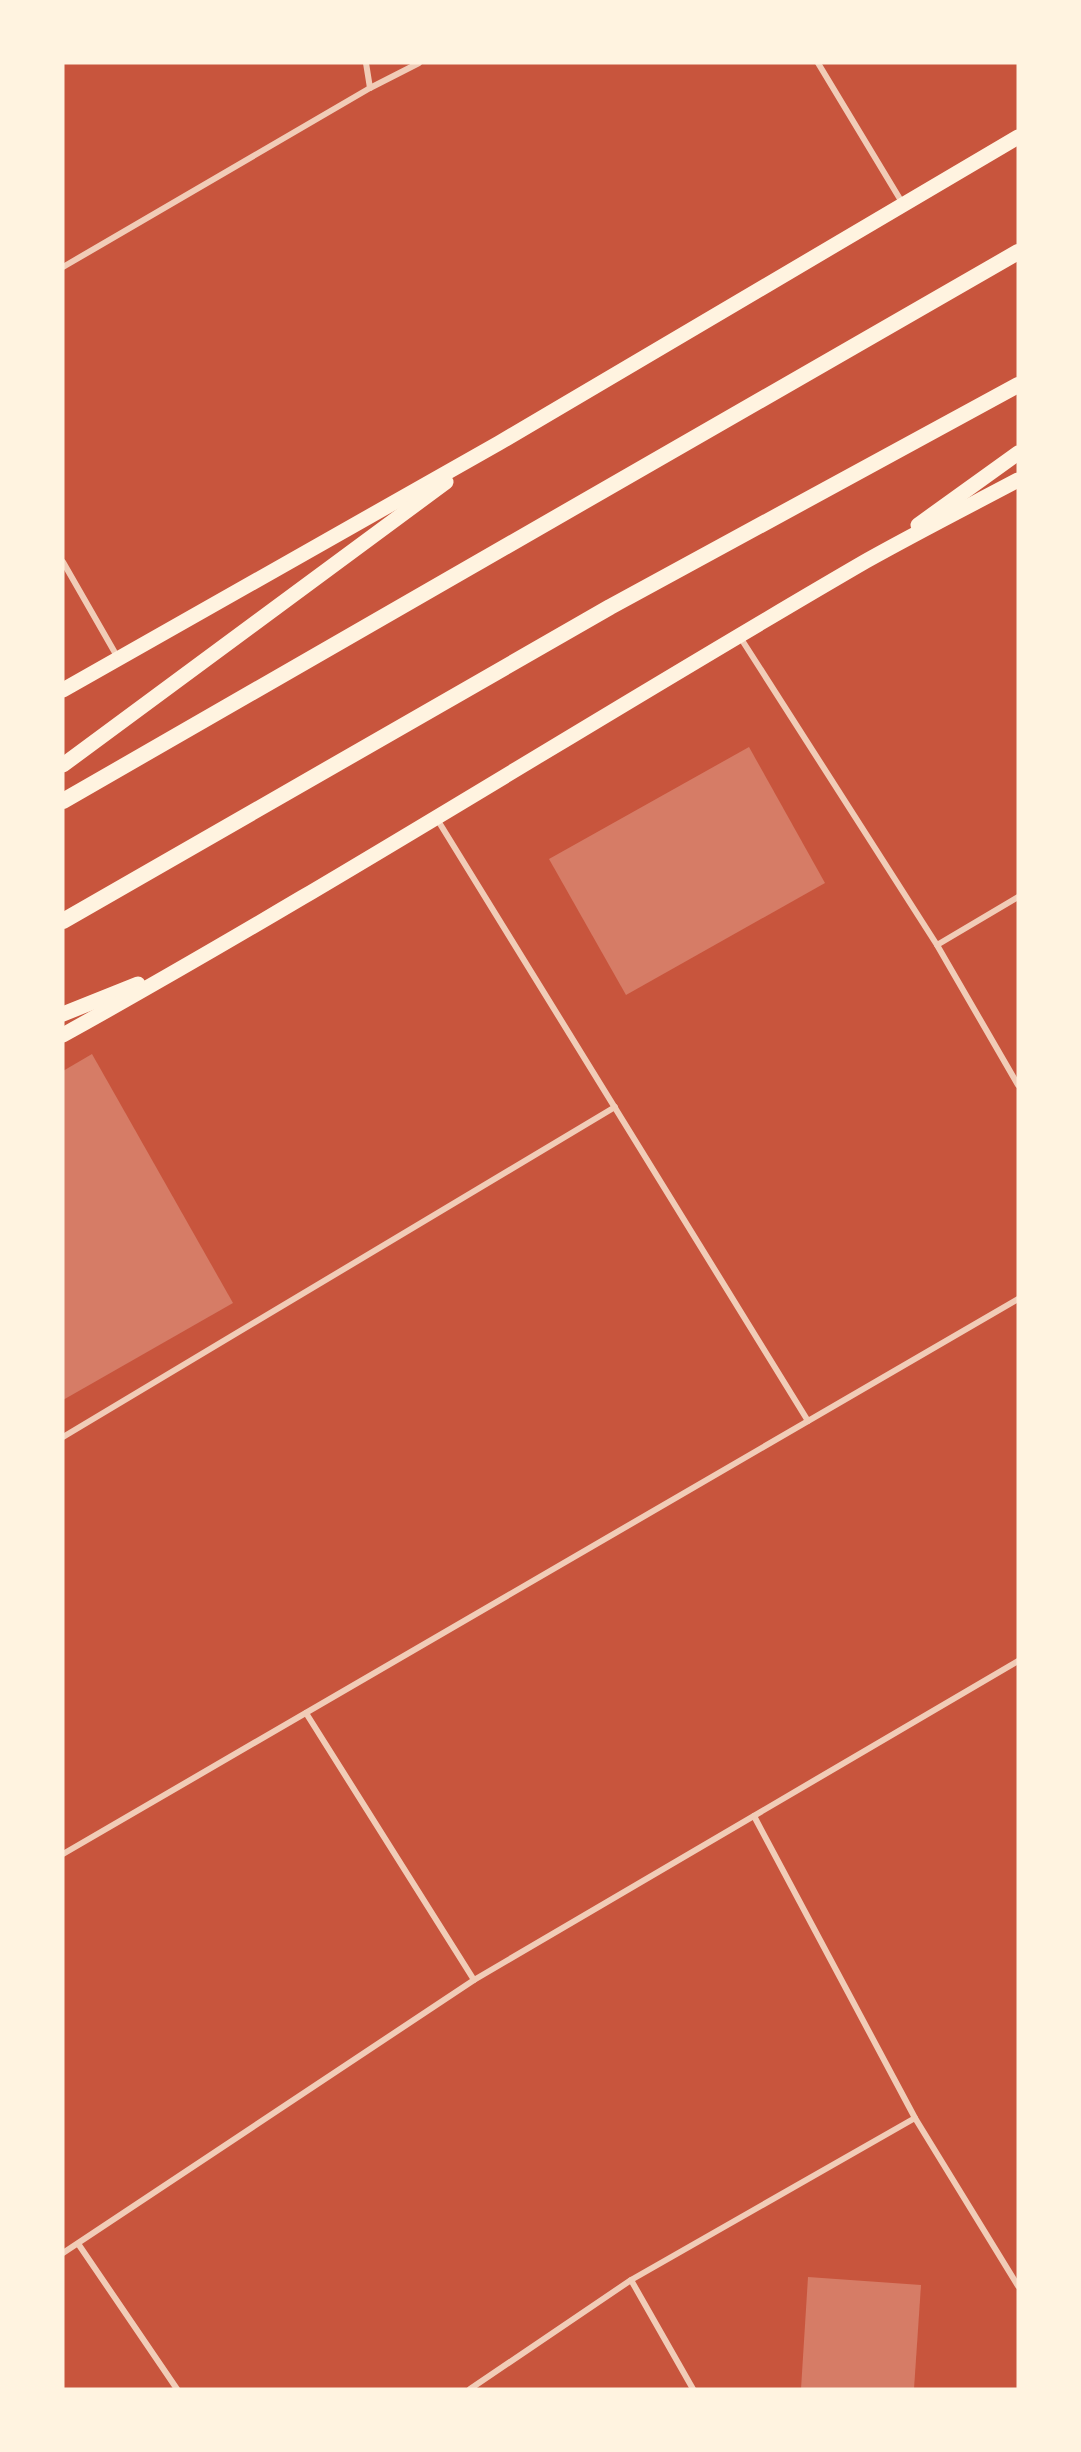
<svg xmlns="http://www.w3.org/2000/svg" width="1081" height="2452" viewBox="0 0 1081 2452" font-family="Jost,sans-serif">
  <rect width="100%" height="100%" fill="#c8553d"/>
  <g fill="#d67c66">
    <polygon points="749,747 825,883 626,995 549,859"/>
    <polygon points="92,1054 233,1303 63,1400 63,1071"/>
    <polygon points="808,2277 921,2285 914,2389 801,2389"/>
  </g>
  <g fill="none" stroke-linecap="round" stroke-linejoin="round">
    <g stroke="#f1ccb7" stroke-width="6">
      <polyline points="366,63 370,88"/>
      <polyline points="818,63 903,204"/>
      <polyline points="63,267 370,88 419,63"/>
      <polyline points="63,562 118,658"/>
      <polyline points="740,637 937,945 1018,1085"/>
      <polyline points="437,819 808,1421"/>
      <polyline points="937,945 1018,897"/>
      <polyline points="63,1437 615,1107"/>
      <polyline points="306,1713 474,1980"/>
      <polyline points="754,1816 915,2118 1018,2286"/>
      <polyline points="63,1854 1018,1299"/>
      <polyline points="79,2245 177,2389"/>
      <polyline points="63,2253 474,1980 1018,1661"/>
      <polyline points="631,2280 693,2389"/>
      <polyline points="470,2389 631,2280 915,2118"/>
    </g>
    <g stroke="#fff3e0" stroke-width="15">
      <polyline points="918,525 1018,453"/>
      <polyline points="63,690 499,443 1018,137"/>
      <polyline points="63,765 446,482"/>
      <polyline points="63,1014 138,984"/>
      <path d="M63,1035c272,-151 534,-318 803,-474 50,-28 101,-54 152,-81"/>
    </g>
    <g stroke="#fff3e0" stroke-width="16">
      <polyline points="63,801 1018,252"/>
      <polyline points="63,921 610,607 1018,385"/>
    </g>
  </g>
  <rect width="1081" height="2452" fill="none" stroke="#fff3e0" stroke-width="129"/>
</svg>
